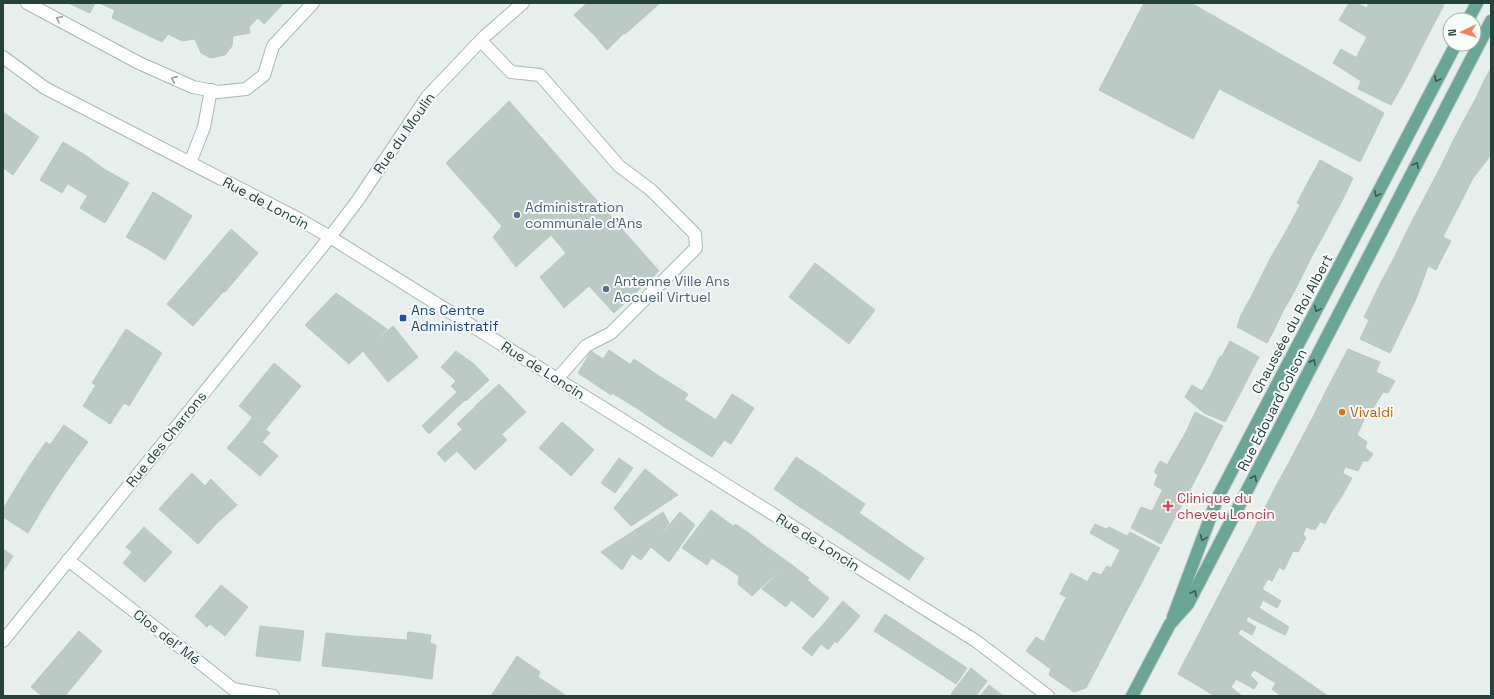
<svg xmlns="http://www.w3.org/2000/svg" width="1494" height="699" viewBox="0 0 1494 699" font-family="'Space Grotesk',sans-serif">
  <rect width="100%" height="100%" fill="#e6efeb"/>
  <g fill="#bbcac4" stroke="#b8c9c2">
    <polygon points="68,3 95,3 90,13"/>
    <polygon points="99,3 284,3 264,24 258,18 249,27 250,33 233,36 232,46 225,55 211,58 201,53 195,39 182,41 168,34 162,42 112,18 115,10"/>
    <polygon points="587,3 596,3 611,19 594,35 574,15"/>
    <polygon points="596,3 658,3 659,4 625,34"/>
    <polygon points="1144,3 1191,3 1384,113 1360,162 1125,40"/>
    <polygon points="1349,3 1356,3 1367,8 1425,41 1416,59 1367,37 1339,20"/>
    <polygon points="1369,3 1399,3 1435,22 1425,41 1367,8"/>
    <polygon points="1399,3 1441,3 1444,5 1435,22"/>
    <polygon points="611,19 624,33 607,50 594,35"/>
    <polygon points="1367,37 1416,59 1403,84 1356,58"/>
    <polygon points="1125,40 1219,89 1193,139 1099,90"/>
    <polygon points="1341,49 1403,84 1391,105 1358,89 1361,81 1333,63"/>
    <polygon points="1491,68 1491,82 1485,79"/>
    <polygon points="1485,79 1491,82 1491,108 1475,100"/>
    <polygon points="1475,100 1491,108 1491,135 1464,120"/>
    <polygon points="509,101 659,271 614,313 589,286 564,308 540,277 566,253 551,235 516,267 493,237 502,226 446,163"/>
    <polygon points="3,112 17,122 3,141"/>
    <polygon points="1464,120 1491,135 1491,153 1488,159 1453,141"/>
    <polygon points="17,122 39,137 13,175 3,168 3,141"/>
    <polygon points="1453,141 1488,159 1473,178 1443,162"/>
    <polygon points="63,142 85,155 62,193 40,180"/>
    <polygon points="85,155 104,169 88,196 68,184"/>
    <polygon points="1320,160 1353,178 1342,201 1308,182"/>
    <polygon points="1443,162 1473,178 1461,202 1430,187"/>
    <polygon points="104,169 129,183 105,223 80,208"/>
    <polygon points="1308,182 1342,201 1331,221 1297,203"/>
    <polygon points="1430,187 1461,202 1450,223 1419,208"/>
    <polygon points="153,192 175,205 148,249 126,237"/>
    <polygon points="175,205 192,216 165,260 148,249"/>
    <polygon points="1300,205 1331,221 1322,238 1291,222"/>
    <polygon points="1419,208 1450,223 1443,237 1412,221"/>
    <polygon points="1412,221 1451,241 1442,258 1404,237"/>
    <polygon points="1291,222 1322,238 1312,256 1281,240"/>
    <polygon points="231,229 258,253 225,292 198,268"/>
    <polygon points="1404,237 1442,258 1436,270 1428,266 1426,272 1394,258"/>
    <polygon points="1281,240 1312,256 1303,274 1271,257"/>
    <polygon points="1271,257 1303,274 1294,292 1262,275"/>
    <polygon points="1394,258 1426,272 1416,299 1380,284"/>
    <polygon points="815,263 875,310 849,344 789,297"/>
    <polygon points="198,268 224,291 193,326 167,304"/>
    <polygon points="1262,275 1294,292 1282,313 1252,295"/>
    <polygon points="1380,284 1416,299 1404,324 1376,311 1377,308 1370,305"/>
    <polygon points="336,293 387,329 349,364 305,325"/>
    <polygon points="1252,295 1282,313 1273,332 1241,315"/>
    <polygon points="1370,305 1377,308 1376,311 1404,324 1390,353 1360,339 1369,320 1364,317"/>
    <polygon points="1241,315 1273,332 1267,343 1237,327"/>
    <polygon points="393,326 418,357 388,382 363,351"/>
    <polygon points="126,329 162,353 144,382 107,359"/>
    <polygon points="1230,341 1259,357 1251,372 1222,356"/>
    <polygon points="1348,349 1380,362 1376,372 1395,381 1388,393 1383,392 1337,370"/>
    <polygon points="609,350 631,365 611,395 578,373 591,351 603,359"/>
    <polygon points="456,351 474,364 456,381 441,367"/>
    <polygon points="1220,356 1251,372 1241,392 1211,375"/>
    <polygon points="107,359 144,382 129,406 92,383"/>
    <polygon points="634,359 659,376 638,409 612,393"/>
    <polygon points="274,363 301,386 266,429 239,406"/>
    <polygon points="474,364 489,380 466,401 451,386"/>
    <polygon points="1337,370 1383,392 1372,410 1327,389"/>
    <polygon points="1211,375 1241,392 1225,422 1204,413 1185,397 1192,385 1202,391"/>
    <polygon points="659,376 688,394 666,428 638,409"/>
    <polygon points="499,384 526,412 502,434 475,406"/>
    <polygon points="96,385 124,403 110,424 83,406"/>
    <polygon points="1327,389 1369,409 1357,435 1314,415"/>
    <polygon points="457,392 465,400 429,434 422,426"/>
    <polygon points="732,394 754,408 731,444 724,440 712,457 698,448"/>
    <polygon points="685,400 716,420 698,448 666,428"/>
    <polygon points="476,406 481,412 462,429 457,424"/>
    <polygon points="481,412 489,421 445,462 437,453"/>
    <polygon points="1195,412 1223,426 1214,443 1187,430"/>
    <polygon points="1314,415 1357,435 1367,442 1365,448 1373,454 1368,461 1363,461 1306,430"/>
    <polygon points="252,418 270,433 262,442 245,427"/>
    <polygon points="489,421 507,440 475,470 457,451"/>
    <polygon points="562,422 569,428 546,454 539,448"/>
    <polygon points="64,425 88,442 74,461 50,445"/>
    <polygon points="245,427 278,456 260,476 227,448"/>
    <polygon points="569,428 582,439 559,465 546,454"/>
    <polygon points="1187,430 1214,443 1206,459 1178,446"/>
    <polygon points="1306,430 1363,461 1358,471 1345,467 1343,473 1295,451"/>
    <polygon points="582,439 594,450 571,476 559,465"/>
    <polygon points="46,442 74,461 58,484 30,465"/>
    <polygon points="1178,446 1206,459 1195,480 1167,465"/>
    <polygon points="1295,451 1352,478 1342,496 1286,468"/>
    <polygon points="796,457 819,472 797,505 774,489"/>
    <polygon points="619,458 633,468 615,493 601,483"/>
    <polygon points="1160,461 1195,480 1184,501 1154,485 1158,475 1154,472"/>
    <polygon points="30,465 58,484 44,506 15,489"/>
    <polygon points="1286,468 1342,496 1332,511 1277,484"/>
    <polygon points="645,469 678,495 631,526 614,508"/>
    <polygon points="819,472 843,489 821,521 797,505"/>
    <polygon points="192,473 205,486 211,479 237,505 216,524 177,489"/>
    <polygon points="1277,484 1332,511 1325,524 1271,496"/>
    <polygon points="15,489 44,506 28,533 3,517 3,509"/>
    <polygon points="177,489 216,524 198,544 159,509"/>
    <polygon points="843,489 865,504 844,536 821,521"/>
    <polygon points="1163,489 1184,501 1172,523 1152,511"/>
    <polygon points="1271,496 1320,522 1315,530 1306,527 1303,534 1262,513"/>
    <polygon points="1141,507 1152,511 1172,523 1161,544 1131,528"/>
    <polygon points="711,510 733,526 707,565 682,548"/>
    <polygon points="663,512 669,523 641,560 632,554 622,570 601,552"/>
    <polygon points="680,512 695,525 669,562 651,547"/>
    <polygon points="859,513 885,531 870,554 844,536"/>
    <polygon points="1262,513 1303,534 1306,538 1298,552 1293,551 1253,531"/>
    <polygon points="735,524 749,533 726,567 712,558"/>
    <polygon points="1095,524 1106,529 1109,527 1127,536 1130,532 1160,548 1151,564 1120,550 1090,533"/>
    <polygon points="144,527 172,552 145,582 123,563 132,552 126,547"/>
    <polygon points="885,531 902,543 887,565 870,554"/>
    <polygon points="1253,531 1293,551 1284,570 1244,548"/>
    <polygon points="749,533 764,545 739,576 726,567"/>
    <polygon points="902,543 924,558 909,580 887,565"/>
    <polygon points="764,545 788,562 752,596 738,584 739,576"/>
    <polygon points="1244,548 1279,568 1272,581 1236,563"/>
    <polygon points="3,549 13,556 3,572"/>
    <polygon points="1120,550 1151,564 1141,584 1111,568"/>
    <polygon points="788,562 809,578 786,607 762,589"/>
    <polygon points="1236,563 1268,579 1262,589 1281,601 1277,608 1227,580"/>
    <polygon points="1107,566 1141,584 1130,604 1087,582 1093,572 1101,575"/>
    <polygon points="1071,573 1130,604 1119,625 1060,594"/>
    <polygon points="807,580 829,598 813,618 791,600"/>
    <polygon points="1227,580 1263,600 1259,608 1289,627 1285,635 1216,601"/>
    <polygon points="221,585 248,607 225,636 210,624 207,627 195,616"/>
    <polygon points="1066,598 1119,625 1108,646 1056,617"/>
    <polygon points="843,601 860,616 837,643 820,628"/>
    <polygon points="1216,601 1248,616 1246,621 1256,627 1252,635 1241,629 1238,634 1206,620"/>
    <polygon points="885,614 938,649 927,665 874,631"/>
    <polygon points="1056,617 1108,646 1094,673 1044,641"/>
    <polygon points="1206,620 1238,634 1328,696 1281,696 1272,689 1276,683 1254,670 1250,675 1194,643"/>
    <polygon points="260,626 304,631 300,661 256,656"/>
    <polygon points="820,628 835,641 828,650 812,636"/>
    <polygon points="79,631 102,651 65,696 42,696 31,687"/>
    <polygon points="408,632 431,635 430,643 436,645 432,679 403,675"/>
    <polygon points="326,633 353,636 351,669 322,666"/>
    <polygon points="353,636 381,638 376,672 351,669"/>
    <polygon points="812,636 821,644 812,656 802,648"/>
    <polygon points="1036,637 1094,673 1086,688 1074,692 1049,675 1051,669 1026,651"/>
    <polygon points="381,638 406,640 403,675 376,672"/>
    <polygon points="1194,643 1250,675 1258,683 1254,689 1236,679 1231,687 1184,662"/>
    <polygon points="938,649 967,668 956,684 927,665"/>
    <polygon points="517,656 540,672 538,677 524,696 491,696"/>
    <polygon points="1184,662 1231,687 1242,696 1215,696 1178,674"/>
    <polygon points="971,668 987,681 976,696 954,696 951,694"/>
    <polygon points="538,677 558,690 554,696 524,696"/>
    <polygon points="989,685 1003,696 980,696"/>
    <polygon points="558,690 566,696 554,696"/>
  </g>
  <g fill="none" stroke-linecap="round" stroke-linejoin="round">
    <g stroke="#a8b8b2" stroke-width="14">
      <g id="minor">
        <polyline points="27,3 139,63 193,87 218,92 246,89 264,75 273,46 313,3"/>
        <polyline points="481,41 511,72 540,75 619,166 651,190 695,234 696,248 611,333 586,346 557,379"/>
        <polyline points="3,57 45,88 297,218 330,237 976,641 1048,696"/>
        <polyline points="190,163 204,127 211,90"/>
        <polyline points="68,560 161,632 233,689 273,696"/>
        <polyline points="3,641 330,237 358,200 427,97 484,37 523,3"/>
      </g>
    </g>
    <g stroke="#c2cac8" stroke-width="14">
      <g id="major">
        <polyline points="1468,20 1477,3"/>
        <polyline points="1173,617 1218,497 1456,44"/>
        <polyline points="1132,696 1170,624 1188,604 1491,21"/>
      </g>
    </g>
    <use href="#minor" stroke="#fff" stroke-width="12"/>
    <use href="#major" stroke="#6aa596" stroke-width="12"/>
  </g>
  <defs><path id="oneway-chevron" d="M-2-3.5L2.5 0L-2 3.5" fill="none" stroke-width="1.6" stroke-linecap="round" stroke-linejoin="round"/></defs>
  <g stroke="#92a09c">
    <use href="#oneway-chevron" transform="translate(59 19) rotate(-153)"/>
    <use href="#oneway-chevron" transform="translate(174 79) rotate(-156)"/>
  </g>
  <g stroke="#365b51">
    <use href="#oneway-chevron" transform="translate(1437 79) rotate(118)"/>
    <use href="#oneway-chevron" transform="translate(1416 165) rotate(-62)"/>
    <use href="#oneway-chevron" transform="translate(1377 194) rotate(118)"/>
    <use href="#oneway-chevron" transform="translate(1317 309) rotate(118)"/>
    <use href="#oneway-chevron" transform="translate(1313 362) rotate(-63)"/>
    <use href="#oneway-chevron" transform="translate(1254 478) rotate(-63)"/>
    <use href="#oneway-chevron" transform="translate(1203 538) rotate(111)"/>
    <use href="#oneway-chevron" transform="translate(1194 593) rotate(-63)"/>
  </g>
  <g fill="#5c6f8a" stroke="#f7fbf9" stroke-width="1.5">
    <circle cx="517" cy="215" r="4"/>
    <circle cx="606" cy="289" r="4"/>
  </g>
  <rect fill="#1a4fb4" stroke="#f7fbf9" stroke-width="1.5" x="399" y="314" width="8" height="8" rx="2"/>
  <circle fill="#e8710a" stroke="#f7fbf9" stroke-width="1.5" cx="1342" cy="412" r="4"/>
  <path fill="#e0444e" stroke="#f7fbf9" stroke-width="1.5" d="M1166 500h4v4h4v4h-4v4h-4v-4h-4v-4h4z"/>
  <g text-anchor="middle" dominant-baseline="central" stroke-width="4" stroke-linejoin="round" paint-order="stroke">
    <g font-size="14" fill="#24423a" stroke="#f7fbf9">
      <text transform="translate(404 133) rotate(-55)">Rue du Moulin</text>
      <text transform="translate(266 203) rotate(28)">Rue de Loncin</text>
      <text transform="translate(1292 324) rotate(-62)">Chaussée du Roi Albert</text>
      <text transform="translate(543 370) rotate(32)">Rue de Loncin</text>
      <text transform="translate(1272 410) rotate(-63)">Rue Edouard Colson</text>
      <text transform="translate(166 439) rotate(-51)">Rue des Charrons</text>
      <text transform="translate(818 542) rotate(32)">Rue de Loncin</text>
      <text transform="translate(167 637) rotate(38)">Clos del' Mé</text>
    </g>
    <g font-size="14" fill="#4e5e75" stroke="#f7fbf9" text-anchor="start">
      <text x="525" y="207">Administration<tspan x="525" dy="16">communale d'Ans</tspan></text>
      <text x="614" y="281">Antenne Ville Ans<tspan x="614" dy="16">Accueil Virtuel</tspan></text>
    </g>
    <g font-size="14" fill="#164399" stroke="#f7fbf9" text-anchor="start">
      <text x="411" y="310">Ans Centre<tspan x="411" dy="16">Administratif</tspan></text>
    </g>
    <g font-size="14" fill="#c56008" stroke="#f7fbf9" text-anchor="start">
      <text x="1350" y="412">Vivaldi</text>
    </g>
    <g font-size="14" fill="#be3a42" stroke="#f7fbf9" text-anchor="start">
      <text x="1177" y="498">Clinique du<tspan x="1177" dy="16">cheveu Loncin</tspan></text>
    </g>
  </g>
  <rect width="1494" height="699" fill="none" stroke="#24423a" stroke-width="8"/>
  <g transform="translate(1462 32) rotate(266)"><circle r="19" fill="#f7fbf9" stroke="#a3b1ad"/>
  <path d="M0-3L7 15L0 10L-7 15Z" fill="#f4845f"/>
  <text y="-6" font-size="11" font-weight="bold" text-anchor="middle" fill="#24423a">N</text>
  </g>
</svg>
